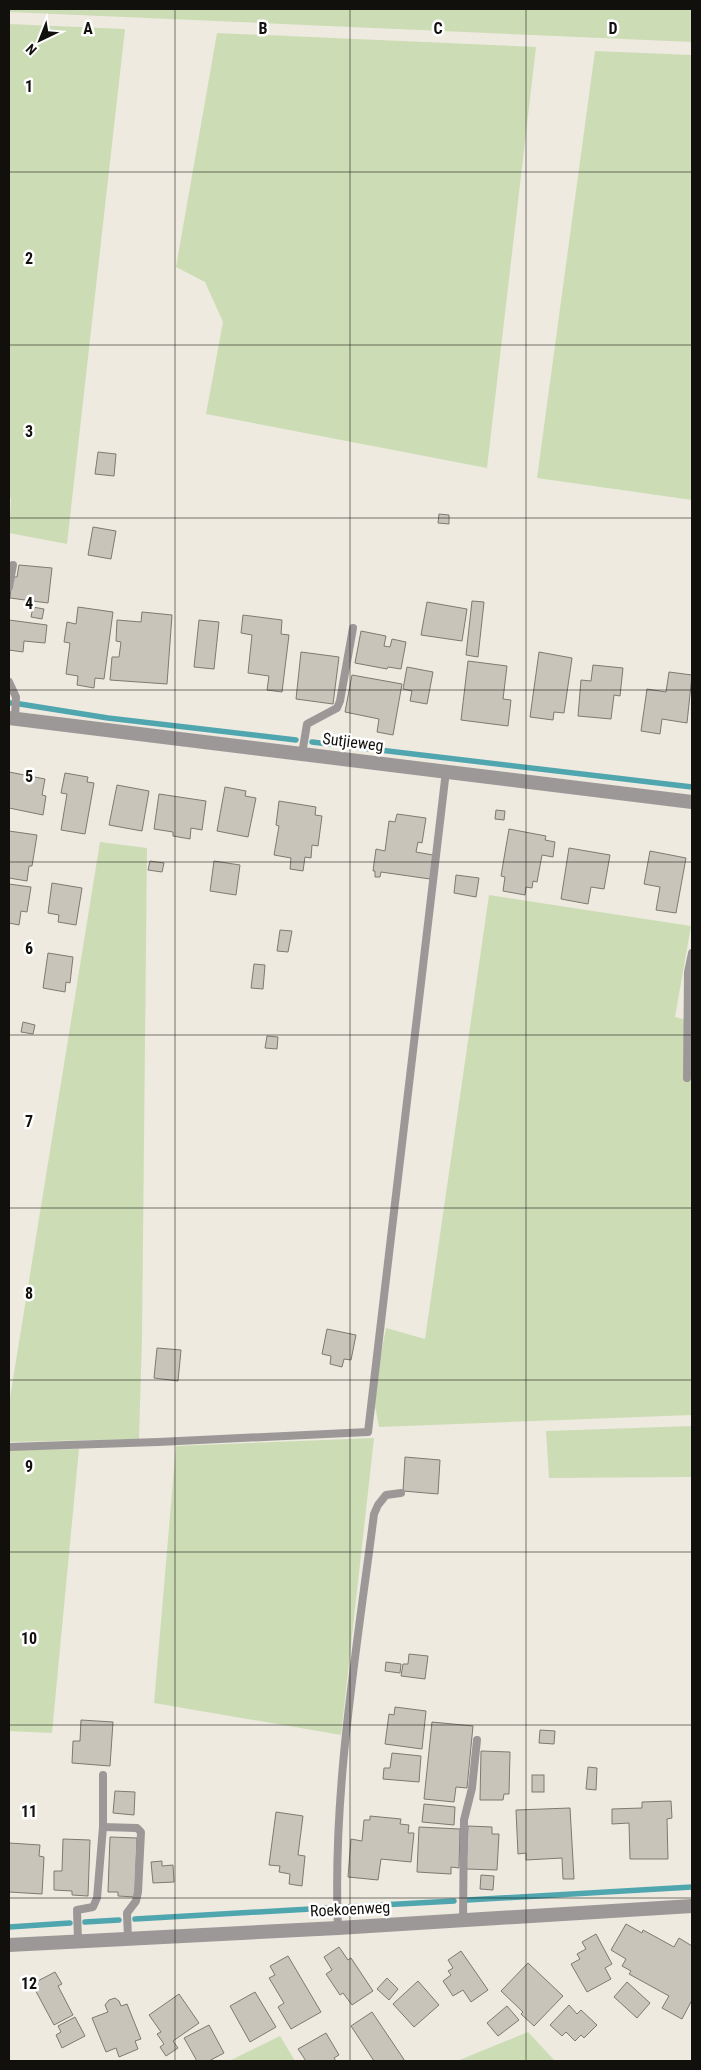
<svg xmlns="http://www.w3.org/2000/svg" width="701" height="2070" viewBox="0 0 701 2070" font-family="'Roboto Condensed',sans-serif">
  <rect width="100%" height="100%" fill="#eeeae0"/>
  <g fill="#ccddb5">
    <polygon points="9,9 692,9 692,42 9,12"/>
    <polygon points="9,24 125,29 67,544 9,533 11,498 9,497"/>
    <polygon points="217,33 536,47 487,468 206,414 223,322 205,282 176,267"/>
    <polygon points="595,51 692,55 692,500 537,478"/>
    <polygon points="100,842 147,848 142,1339 139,1439 9,1442 9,1404"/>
    <polygon points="489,895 691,926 675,1017 692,1021 692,1415 379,1427 373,1396 386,1328 425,1339"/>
    <polygon points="692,1426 692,1477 549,1478 546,1431"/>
    <polygon points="374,1438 341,1735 154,1703 176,1446"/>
    <polygon points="79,1449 52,1733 9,1731 9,1450"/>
    <polygon points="528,2032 555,2061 457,2061"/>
    <polygon points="280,2036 295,2061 229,2061"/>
  </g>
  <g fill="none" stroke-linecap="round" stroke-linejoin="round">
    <g stroke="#4fa6af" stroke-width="5.5">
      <polyline points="9,703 11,703"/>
      <polyline points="20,704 108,718 296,740"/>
      <polyline points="312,742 692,787"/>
      <polyline points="467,1900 692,1887"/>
      <polyline points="344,1907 454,1901"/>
      <polyline points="135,1919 328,1908"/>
      <polyline points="85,1922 119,1920"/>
      <polyline points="9,1927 70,1923"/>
    </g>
  </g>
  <g fill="#c8c4ba" stroke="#7e7a71">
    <polygon points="98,452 116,454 114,476 95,474"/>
    <polygon points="439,514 449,515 449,524 438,523"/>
    <polygon points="93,527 116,531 111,559 88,555"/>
    <polygon points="19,565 52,568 48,603 10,598 12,577 17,577"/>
    <polygon points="472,601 484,602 478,657 466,655"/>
    <polygon points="427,602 467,609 462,641 421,635"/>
    <polygon points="33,607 44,609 42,619 31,617"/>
    <polygon points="78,607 113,612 104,679 95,678 94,688 77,685 78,676 66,674 70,643 64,642 67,622 76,624"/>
    <polygon points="142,612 172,615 167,684 110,680 112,657 119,657 121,642 116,641 117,620 141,622"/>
    <polygon points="243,615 282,620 281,634 289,635 282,692 267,690 269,676 248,673 252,635 241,633"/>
    <polygon points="9,620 47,625 45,643 24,641 23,652 9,650"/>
    <polygon points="199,620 219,622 214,669 194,667"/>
    <polygon points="361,631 386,636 384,646 390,647 392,639 406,642 401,669 388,667 387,669 355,663"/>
    <polygon points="301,652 339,657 333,704 296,699"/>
    <polygon points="539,652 572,658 564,713 554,712 553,720 530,717"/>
    <polygon points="468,661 507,666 503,699 511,700 508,726 461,720"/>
    <polygon points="593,665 623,668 620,696 614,695 611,719 578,716 581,680 591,681"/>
    <polygon points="407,667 433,672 427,704 410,701 412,691 403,689"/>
    <polygon points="669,672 692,675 687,723 662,719 660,734 641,731 647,689 666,692"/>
    <polygon points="352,675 402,684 393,735 377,732 379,719 345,712"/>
    <polygon points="9,772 45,779 42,795 46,796 43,815 9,808"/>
    <polygon points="65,773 88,777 87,782 94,783 85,834 61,830 67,794 61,793"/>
    <polygon points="117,785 149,791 142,831 109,825"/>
    <polygon points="225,787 246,791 245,796 256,798 248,837 217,831"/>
    <polygon points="159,794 206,801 202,830 191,828 190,839 173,836 173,832 154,829"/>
    <polygon points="279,801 316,807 315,815 322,816 318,846 312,845 311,858 305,857 303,871 290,869 291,858 274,855 279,826 276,825"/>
    <polygon points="496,810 505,811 504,820 495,819"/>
    <polygon points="397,814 426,818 422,843 418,842 416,852 433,855 430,879 381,872 380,877 375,877 375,871 373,871 376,849 385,851 389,821 395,822"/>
    <polygon points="509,829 546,836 545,840 555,842 553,857 542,855 537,882 533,881 532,888 526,887 525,895 503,891 505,877 501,876"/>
    <polygon points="9,831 37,835 32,866 29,866 27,881 9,878"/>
    <polygon points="569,848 610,855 604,889 591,887 588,904 561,899"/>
    <polygon points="650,851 686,858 676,913 656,910 660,887 644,884"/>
    <polygon points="150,861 164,863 162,872 148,870"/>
    <polygon points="214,861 240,865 236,895 210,891"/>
    <polygon points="456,875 479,878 476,897 454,893"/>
    <polygon points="52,883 82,888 76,925 58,922 59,915 48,913"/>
    <polygon points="9,884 31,887 27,912 21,911 19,925 9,923"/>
    <polygon points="280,930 292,931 288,952 277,951"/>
    <polygon points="48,953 73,957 70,983 66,982 65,992 43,988"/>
    <polygon points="254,964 265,965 263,989 251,988"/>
    <polygon points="23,1022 35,1025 33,1034 21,1032"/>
    <polygon points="267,1036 278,1037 277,1049 265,1048"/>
    <polygon points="327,1329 356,1335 351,1360 344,1359 342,1367 330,1364 331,1356 322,1354"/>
    <polygon points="157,1348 181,1350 178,1381 154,1378"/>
    <polygon points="405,1457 440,1460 438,1494 403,1491"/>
    <polygon points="409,1654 428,1656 425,1679 401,1676 403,1664 408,1664"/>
    <polygon points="386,1662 401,1664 400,1673 385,1671"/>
    <polygon points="395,1707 426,1711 422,1749 385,1744 389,1714 394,1715"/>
    <polygon points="81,1720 113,1722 110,1766 72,1763 73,1741 80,1741"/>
    <polygon points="432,1722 473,1726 467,1788 456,1787 454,1802 424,1799"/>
    <polygon points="540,1730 555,1731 554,1744 539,1743"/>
    <polygon points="481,1751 510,1752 509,1794 504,1794 503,1800 480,1800"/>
    <polygon points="392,1753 421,1756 419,1782 383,1779 384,1768 390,1768"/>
    <polygon points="588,1767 597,1768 596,1790 586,1789"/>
    <rect x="532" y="1775" width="12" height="17"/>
    <polygon points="115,1791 135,1792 134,1815 113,1813"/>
    <polygon points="671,1801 672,1818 667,1819 668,1859 630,1859 629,1823 612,1824 612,1809 642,1808 642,1802"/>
    <polygon points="424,1804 455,1807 454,1825 422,1822"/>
    <polygon points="570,1808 574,1879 563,1879 562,1858 526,1860 526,1853 518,1854 516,1810"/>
    <polygon points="276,1812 303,1816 298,1855 305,1856 302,1886 289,1884 290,1874 279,1872 280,1866 269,1865"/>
    <polygon points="370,1816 401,1819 400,1824 409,1825 408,1833 414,1833 411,1862 381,1859 378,1880 348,1877 351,1839 362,1841 364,1820 370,1820"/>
    <polygon points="468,1826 492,1827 492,1834 499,1834 497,1870 466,1869"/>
    <polygon points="419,1827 460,1829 459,1868 451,1867 451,1874 417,1872"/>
    <polygon points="110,1837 137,1838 135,1897 118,1896 118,1892 108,1892"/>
    <polygon points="63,1839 90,1840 88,1896 72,1895 72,1891 54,1890 54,1871 62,1871"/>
    <polygon points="9,1843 40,1845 39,1856 44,1857 42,1894 9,1892"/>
    <polygon points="162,1861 162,1866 173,1865 174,1882 153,1883 151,1862"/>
    <polygon points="481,1875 494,1876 493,1890 480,1889"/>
    <polygon points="626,1924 642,1933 643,1930 674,1947 679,1938 692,1946 692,2000 682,2019 662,2008 669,1996 629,1974 631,1971 622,1966 626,1959 611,1950"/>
    <polygon points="596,1934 612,1964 605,1968 611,1979 587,1992 571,1964 580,1959 577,1954 586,1949 582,1942"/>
    <polygon points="339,1947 348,1960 351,1958 373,1991 352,2005 343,1993 340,1995 326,1974 332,1970 324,1957"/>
    <polygon points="461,1951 488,1990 471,2002 463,1990 453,1996 443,1981 451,1975 448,1971 453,1968 448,1960"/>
    <polygon points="288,1956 321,2012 291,2029 278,2007 284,2003 269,1978 275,1975 270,1966"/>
    <polygon points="528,1963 563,1996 534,2026 521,2014 523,2012 501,1991"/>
    <polygon points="55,1972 62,1984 58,1986 73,2015 54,2025 32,1984"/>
    <polygon points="387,1978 398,1989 389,2000 377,1989"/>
    <polygon points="418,1981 439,2005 414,2027 393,2004"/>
    <polygon points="627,1982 650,2003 637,2018 614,1997"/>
    <polygon points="255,1992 276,2027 250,2042 230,2006"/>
    <polygon points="179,1994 199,2023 173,2041 178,2048 166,2056 160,2047 164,2044 157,2034 161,2032 149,2015"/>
    <polygon points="115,1998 119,2001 121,2006 127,2004 141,2039 135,2041 138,2049 119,2057 116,2048 106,2052 92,2018 108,2012 105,2005 109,2000"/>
    <polygon points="569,2005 577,2014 581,2010 597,2025 584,2038 581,2035 575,2041 566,2032 562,2036 550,2025"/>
    <polygon points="507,2006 519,2020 498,2036 487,2023"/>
    <polygon points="372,2012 405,2061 374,2061 351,2026"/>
    <polygon points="75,2017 85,2036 62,2048 56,2035 61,2032 58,2026"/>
    <polygon points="209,2025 224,2053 209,2061 197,2061 184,2038"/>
    <polygon points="326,2033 339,2055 334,2058 336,2061 306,2061 298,2049"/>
  </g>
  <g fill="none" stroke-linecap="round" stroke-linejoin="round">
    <g stroke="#9d9898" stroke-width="8">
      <polyline points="9,587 13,565"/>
      <polyline points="9,682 16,697 15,719"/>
      <polyline points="302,754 307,724 337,708 340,701 353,628"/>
      <polyline points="687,1078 688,972 692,953"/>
      <polyline points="9,1447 158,1442 368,1432 446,771"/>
      <polyline points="103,1827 137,1828 141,1832 138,1892 136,1901 127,1913 128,1939"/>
      <polyline points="463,1920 464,1820 472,1788 477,1740"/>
      <path d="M338,1928c-6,-135 19,-280 36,-414l4,-9 8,-10 15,-2"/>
      <polyline points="78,1941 77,1910 93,1907 97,1898 103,1827 103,1775"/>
    </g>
    <g stroke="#9d9898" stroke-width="14">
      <polyline points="9,718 692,802"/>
      <polyline points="9,1945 338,1928 692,1906"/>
    </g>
  </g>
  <path fill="none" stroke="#12100d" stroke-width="1" stroke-opacity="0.55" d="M175,9v2052M350,9v2052M526,9v2052M9,172h683M9,345h683M9,518h683M9,690h683M9,862h683M9,1035h683M9,1208h683M9,1380h683M9,1552h683M9,1725h683M9,1898h683"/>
  <g text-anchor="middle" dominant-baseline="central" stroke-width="5" stroke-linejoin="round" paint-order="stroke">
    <g font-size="16" fill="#12100d" stroke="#fff">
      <text transform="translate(353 742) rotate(7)">Sutjieweg</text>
      <text transform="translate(350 1909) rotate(-3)">Roekoenweg</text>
    </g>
  </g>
  <g font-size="16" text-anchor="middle" font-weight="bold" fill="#12100d" stroke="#fff" stroke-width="5" stroke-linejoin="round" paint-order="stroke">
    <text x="88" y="34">A</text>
    <text x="263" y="34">B</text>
    <text x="438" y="34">C</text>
    <text x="613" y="34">D</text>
    <text x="29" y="92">1</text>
    <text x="29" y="264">2</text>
    <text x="29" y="437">3</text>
    <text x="29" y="609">4</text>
    <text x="29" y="782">5</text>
    <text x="29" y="954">6</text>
    <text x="29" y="1127">7</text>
    <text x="29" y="1299">8</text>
    <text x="29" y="1472">9</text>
    <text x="29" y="1644">10</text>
    <text x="29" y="1817">11</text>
    <text x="29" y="1989">12</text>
  </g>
  <rect width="701" height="2070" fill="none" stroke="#12100d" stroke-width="20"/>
  <g transform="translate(40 40) rotate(223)" stroke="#ffffff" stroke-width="4" paint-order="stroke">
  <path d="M0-4L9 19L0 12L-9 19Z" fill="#12100d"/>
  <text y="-8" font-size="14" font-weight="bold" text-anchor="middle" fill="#12100d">N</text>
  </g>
</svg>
